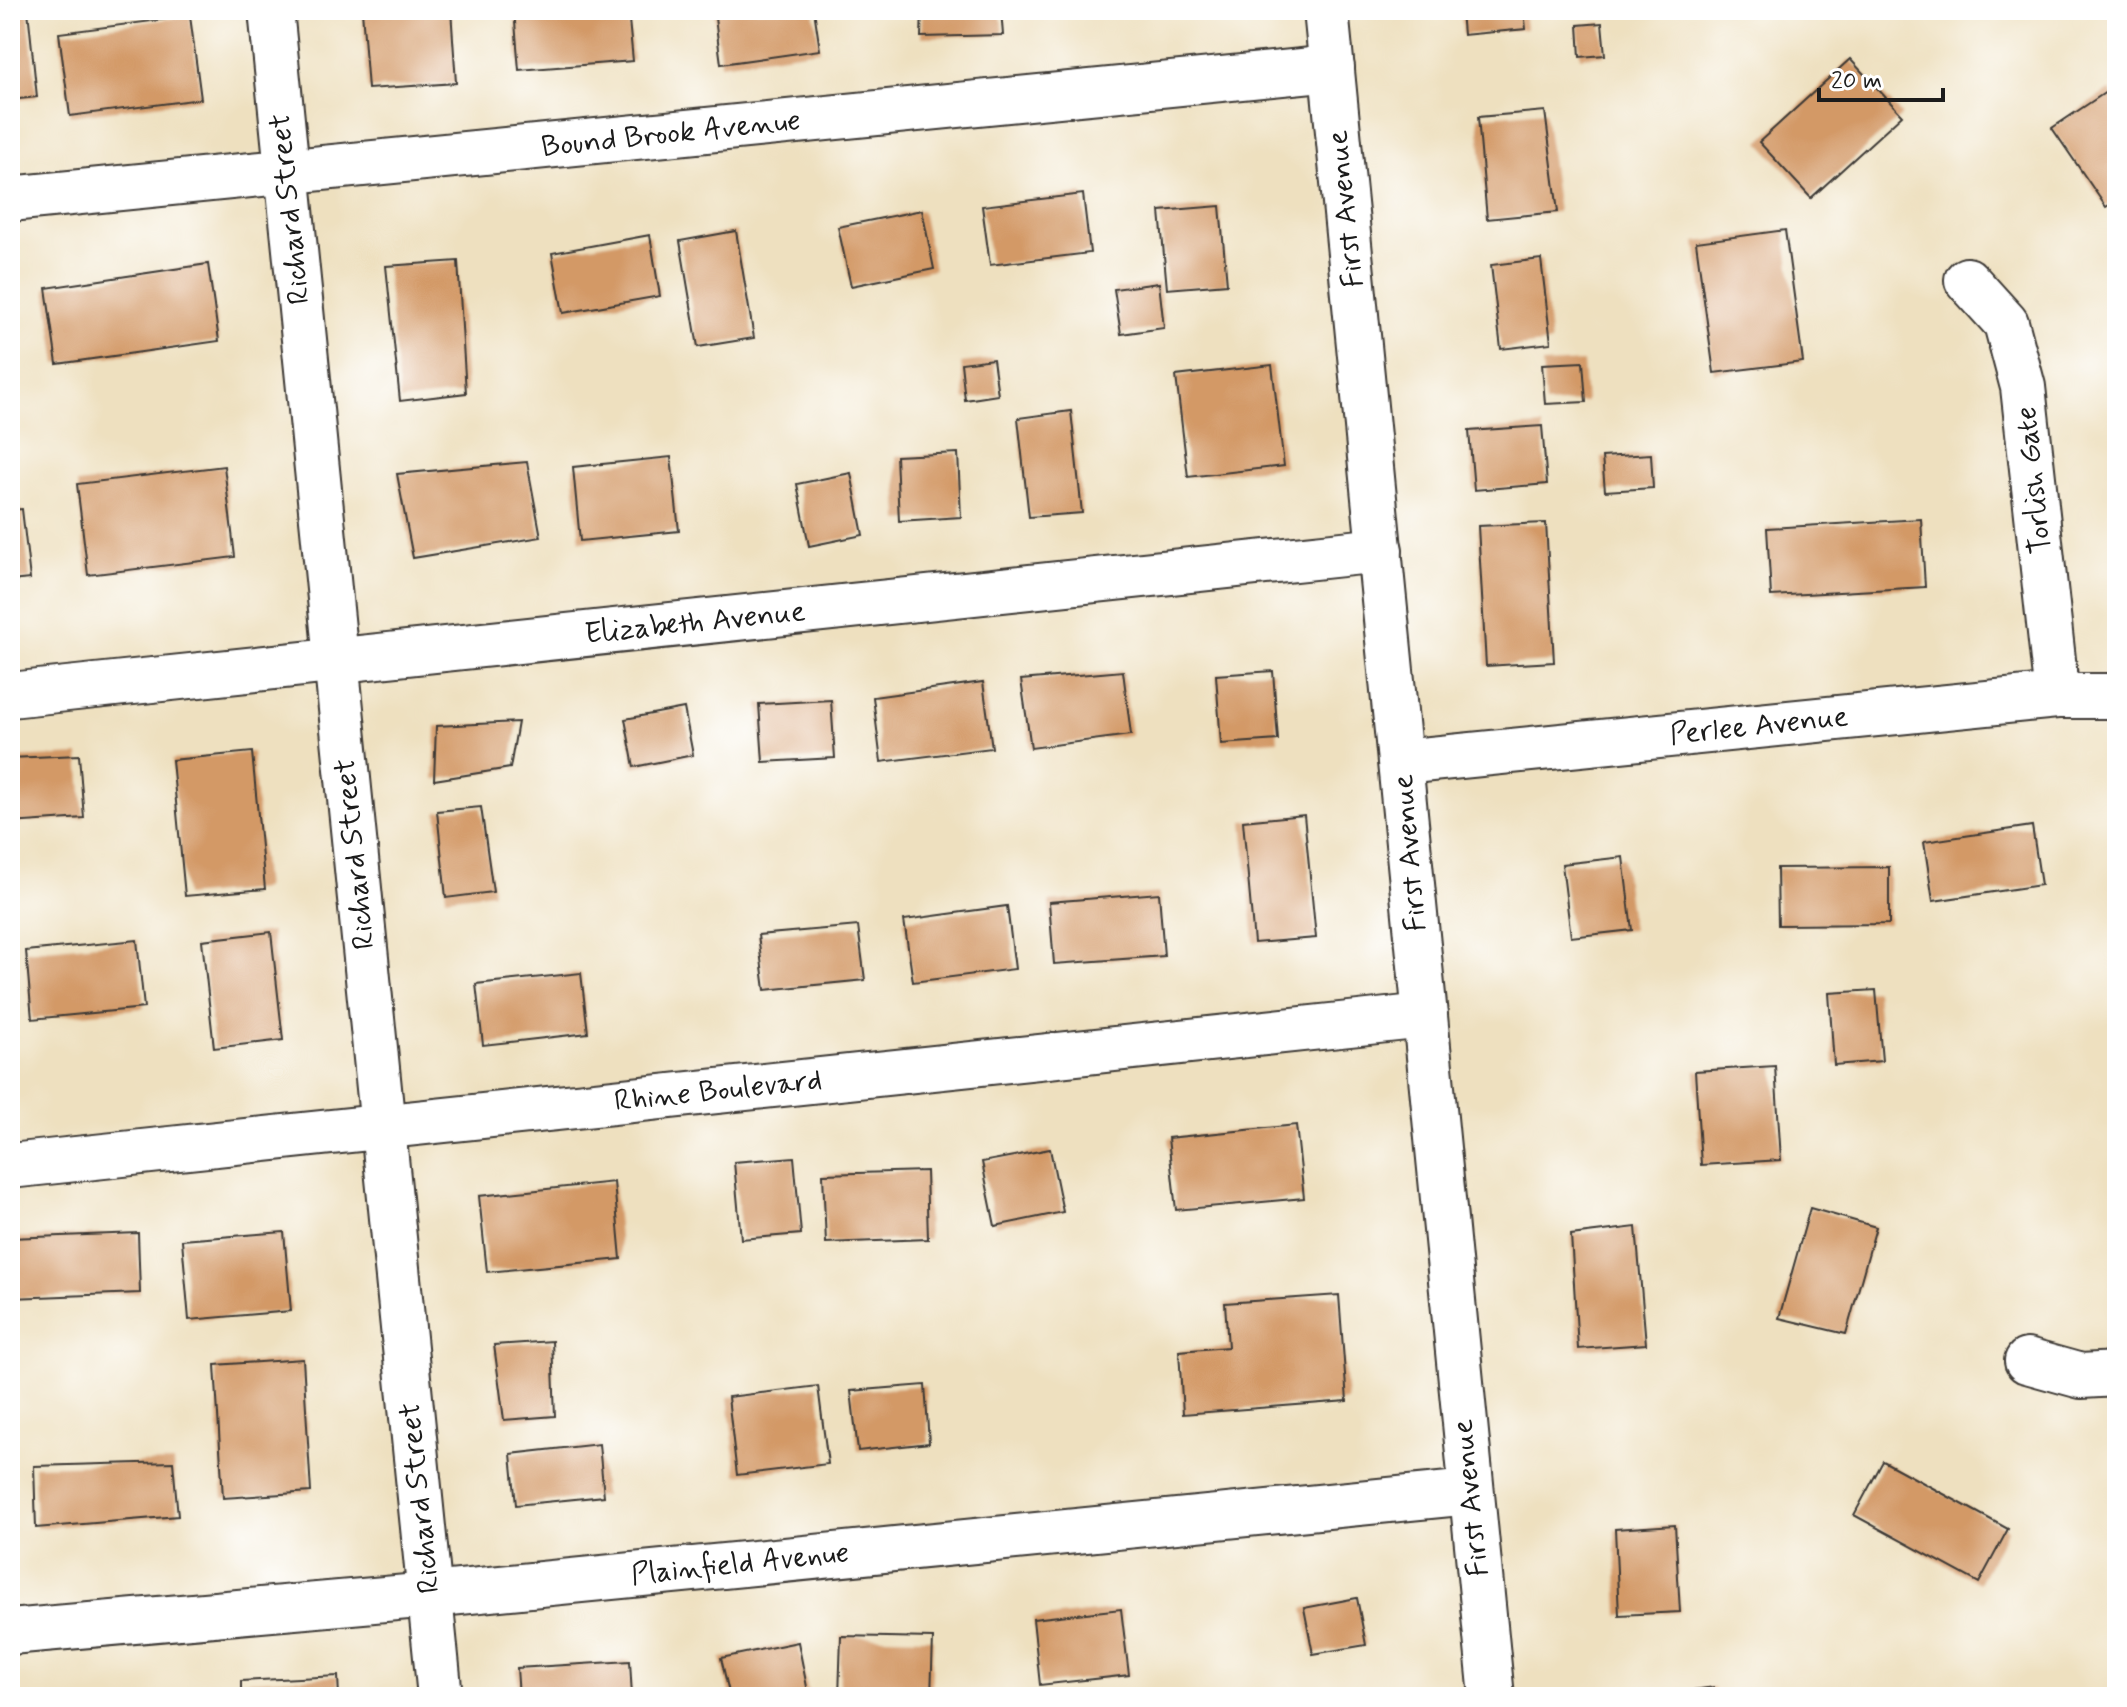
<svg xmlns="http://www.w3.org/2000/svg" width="2127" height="1707" viewBox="0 0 2127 1707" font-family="Mynerve,sans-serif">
  <rect width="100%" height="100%" fill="#fff"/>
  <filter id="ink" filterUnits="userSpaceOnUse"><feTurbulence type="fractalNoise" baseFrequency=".0125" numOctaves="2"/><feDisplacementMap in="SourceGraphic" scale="16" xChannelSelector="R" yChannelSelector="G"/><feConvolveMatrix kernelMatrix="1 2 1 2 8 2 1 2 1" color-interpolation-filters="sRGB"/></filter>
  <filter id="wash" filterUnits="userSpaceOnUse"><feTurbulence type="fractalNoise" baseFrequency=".006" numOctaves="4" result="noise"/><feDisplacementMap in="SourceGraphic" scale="32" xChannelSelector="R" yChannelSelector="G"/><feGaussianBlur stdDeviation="1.8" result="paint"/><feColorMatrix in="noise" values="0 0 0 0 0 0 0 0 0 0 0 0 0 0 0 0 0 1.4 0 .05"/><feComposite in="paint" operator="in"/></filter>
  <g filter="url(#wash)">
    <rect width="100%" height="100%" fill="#eee0bf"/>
    <g id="blocks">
      <g fill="#d39966">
        <polygon points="28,10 37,97 10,100 10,12"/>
        <polygon points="362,10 451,10 456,83 368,89"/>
        <polygon points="514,10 628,10 633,61 519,70"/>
        <polygon points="714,10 814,10 820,50 721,64"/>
        <polygon points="922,10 1001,10 1003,35 921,37"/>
        <polygon points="1461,10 1524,10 1526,29 1463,35"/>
        <polygon points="190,16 201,99 70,116 59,33"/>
        <polygon points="1602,23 1605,55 1580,57 1578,25"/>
        <polygon points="1850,59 1902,115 1811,198 1759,142"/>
        <polygon points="2109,90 2117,101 2117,200 2106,207 2052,128"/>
        <polygon points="1545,111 1558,212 1487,219 1478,117"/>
        <polygon points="1083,194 1090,253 990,265 982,206"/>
        <polygon points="1220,206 1227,284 1167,289 1160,211"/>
        <polygon points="922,210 934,269 851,286 838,227"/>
        <polygon points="1785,230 1803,362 1714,373 1696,242"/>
        <polygon points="736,231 754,338 698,347 680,241"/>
        <polygon points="650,235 660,296 563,313 552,253"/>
        <polygon points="1541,259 1551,343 1501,349 1491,265"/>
        <polygon points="458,261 466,393 400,401 386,266"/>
        <polygon points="208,264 219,341 57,364 46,288"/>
        <polygon points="1159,283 1164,328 1121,334 1114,289"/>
        <polygon points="993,359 998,395 965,400 961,363"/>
        <polygon points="1583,362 1586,402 1545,404 1542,364"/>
        <polygon points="1272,365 1284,466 1188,477 1176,376"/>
        <polygon points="1071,411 1082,513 1029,517 1018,418"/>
        <polygon points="1542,426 1547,484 1474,490 1469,431"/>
        <polygon points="958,453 961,517 899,521 896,456"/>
        <polygon points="1651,454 1653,488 1605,491 1602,457"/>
        <polygon points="671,457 679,531 580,541 573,467"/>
        <polygon points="527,462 541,537 413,558 397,474"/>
        <polygon points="224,466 235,557 88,575 77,484"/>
        <polygon points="851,473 863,535 809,546 797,484"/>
        <polygon points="22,509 30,579 10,581 10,510"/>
        <polygon points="1921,519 1925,587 1771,596 1767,528"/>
        <polygon points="1546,523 1554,662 1486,666 1478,526"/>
        <polygon points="1123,671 1131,735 1031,748 1021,680"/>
        <polygon points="1273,671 1278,740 1221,744 1216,675"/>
        <polygon points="983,682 992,748 881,762 873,697"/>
        <polygon points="831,700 835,758 763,762 759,704"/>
        <polygon points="684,708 693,755 634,767 625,719"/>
        <polygon points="518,722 510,768 434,780 436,726"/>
        <polygon points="252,752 265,889 185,896 172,760"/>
        <polygon points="79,755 84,818 10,823 10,758"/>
        <polygon points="481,807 493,892 446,898 437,811"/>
        <polygon points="1304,815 1316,938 1254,943 1243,821"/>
        <polygon points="2032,826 2041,885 1933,901 1924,842"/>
        <polygon points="1623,857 1632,930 1571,937 1562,864"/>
        <polygon points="1889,867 1889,924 1778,925 1777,868"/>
        <polygon points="1159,893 1164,956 1054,964 1049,902"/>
        <polygon points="1007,906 1015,969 913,982 904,920"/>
        <polygon points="858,926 865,980 765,990 758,935"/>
        <polygon points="271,932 283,1040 214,1048 202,940"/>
        <polygon points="137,940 144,1008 32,1019 26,951"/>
        <polygon points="581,973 588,1033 483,1045 476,984"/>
        <polygon points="1876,990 1882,1061 1834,1065 1829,993"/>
        <polygon points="1775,1066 1781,1160 1701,1165 1695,1071"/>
        <polygon points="1296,1125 1304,1198 1176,1210 1168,1138"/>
        <polygon points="1050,1149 1063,1212 995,1226 982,1162"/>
        <polygon points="794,1157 801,1234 741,1239 734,1162"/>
        <polygon points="926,1171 928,1239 826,1243 823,1174"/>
        <polygon points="614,1182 621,1259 487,1272 479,1196"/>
        <polygon points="1810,1208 1876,1227 1846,1334 1779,1318"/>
        <polygon points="1636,1227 1646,1344 1578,1349 1571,1235"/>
        <polygon points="284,1232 291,1311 189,1320 182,1240"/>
        <polygon points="138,1233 140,1293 12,1298 10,1238"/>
        <polygon points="1339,1295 1347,1401 1183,1414 1179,1351 1228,1347 1225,1303"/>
        <polygon points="552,1341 555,1416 504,1420 494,1345"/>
        <polygon points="303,1359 311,1492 223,1498 215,1365"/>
        <polygon points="925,1385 929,1443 858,1451 851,1391"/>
        <polygon points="818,1386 828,1464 737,1475 728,1397"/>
        <polygon points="599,1444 604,1496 516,1505 511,1454"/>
        <polygon points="1883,1461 2008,1529 1979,1583 1854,1515"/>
        <polygon points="173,1462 178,1516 36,1528 34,1466"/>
        <polygon points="1675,1525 1680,1612 1619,1615 1615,1529"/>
        <polygon points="1357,1598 1366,1645 1313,1654 1304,1608"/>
        <polygon points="1121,1609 1129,1675 1040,1685 1033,1619"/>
        <polygon points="841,1636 933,1638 931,1697 839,1697"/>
        <polygon points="798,1642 809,1697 730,1697 721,1658"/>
        <polygon points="630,1661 632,1697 519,1697 517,1668"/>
        <polygon points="338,1676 339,1697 241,1697 241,1681"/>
        <polygon points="1714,1687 1716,1697 1655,1697 1655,1695"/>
      </g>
    </g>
  </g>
  <g filter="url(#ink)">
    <use href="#blocks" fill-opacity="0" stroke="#3c3934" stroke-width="2"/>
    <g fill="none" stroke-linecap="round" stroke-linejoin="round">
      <g stroke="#3c3934" stroke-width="48">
        <g id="minor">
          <polyline points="271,10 440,1697"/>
          <polyline points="1326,10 1492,1697"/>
          <polyline points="10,199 1332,68"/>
          <polyline points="1967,280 2006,323 2023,387 2057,696"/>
          <polyline points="10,695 1380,550"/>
          <polyline points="1401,762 2057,696 2117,696"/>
          <polyline points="10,1166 1425,1016"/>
          <polyline points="2027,1361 2081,1376 2117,1374"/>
          <polyline points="10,1632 430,1595 1470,1492"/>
        </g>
      </g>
      <use href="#minor" stroke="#fff" stroke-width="44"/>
    </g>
  </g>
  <g text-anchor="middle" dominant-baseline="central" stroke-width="6" stroke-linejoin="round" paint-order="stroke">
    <g font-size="30" fill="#1c1c1c" stroke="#fff">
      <text transform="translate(671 134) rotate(-6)">Bound Brook Avenue</text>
      <text transform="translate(290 209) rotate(-96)">Richard Street</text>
      <text transform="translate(1346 209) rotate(-96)">First Avenue</text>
      <text transform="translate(2034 480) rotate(-96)">Torlish Gate</text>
      <text transform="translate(695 623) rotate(-6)">Elizabeth Avenue</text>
      <text transform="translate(1759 726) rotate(-6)">Perlee Avenue</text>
      <text transform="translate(1410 853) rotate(-95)">First Avenue</text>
      <text transform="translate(355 854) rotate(-96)">Richard Street</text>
      <text transform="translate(718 1091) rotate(-6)">Rhine Boulevard</text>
      <text transform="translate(420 1498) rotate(-96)">Richard Street</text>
      <text transform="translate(1471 1498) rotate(-96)">First Avenue</text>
      <text transform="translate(740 1564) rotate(-6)">Plainfield Avenue</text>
    </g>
  </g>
  <rect width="2127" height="1707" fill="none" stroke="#fff" stroke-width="40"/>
  <path d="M1819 88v12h124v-12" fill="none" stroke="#1c1c1c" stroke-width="4"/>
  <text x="1831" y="88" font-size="24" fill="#1c1c1c" stroke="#ffffff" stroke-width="6" paint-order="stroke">20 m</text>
</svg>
